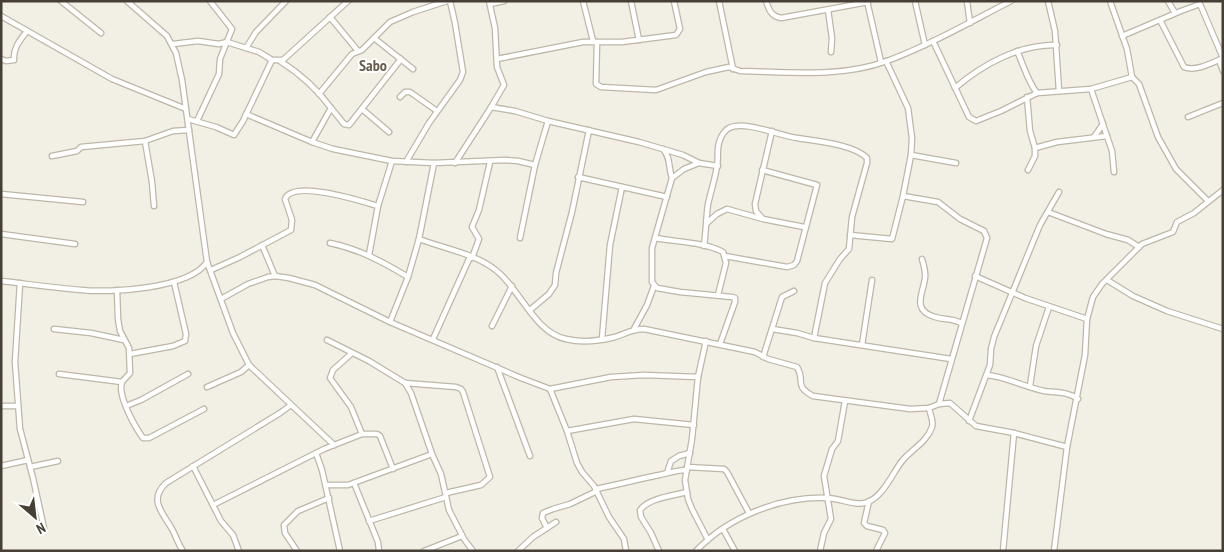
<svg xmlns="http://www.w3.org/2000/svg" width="1224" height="552" viewBox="0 0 1224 552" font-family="'PT Sans Narrow',sans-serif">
  <rect width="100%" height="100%" fill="#f2efe5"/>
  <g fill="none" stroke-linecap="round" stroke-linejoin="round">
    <g stroke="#beb7a8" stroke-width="7">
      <g id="minor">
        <polyline points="61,1 101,33"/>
        <polyline points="127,1 167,36 176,53 182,80 207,262 233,333 249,365 334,445"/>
        <polyline points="583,1 593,41"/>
        <polyline points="631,1 639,40"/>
        <polyline points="719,1 733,69"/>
        <path d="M766,1c3,9 5,15 15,17l87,-16"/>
        <polyline points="867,1 881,62"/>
        <polyline points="915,1 925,45"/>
        <polyline points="967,1 970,23"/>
        <polyline points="1048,1 1055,31 1059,91"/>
        <polyline points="1110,1 1127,49 1132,77 1139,84 1158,137 1176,169 1208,201"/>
        <polyline points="1168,1 1175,13"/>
        <polyline points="490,4 504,1"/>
        <polyline points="828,10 832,38 831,52"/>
        <polyline points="1,16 112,79 186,109"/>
        <polyline points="330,17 358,51"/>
        <path d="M1160,20l24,47c11,5 28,-4 39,-9"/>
        <polyline points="1122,36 1181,11 1200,4 1223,58"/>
        <polyline points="374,38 413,69"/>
        <polyline points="933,41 969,117 976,121 1001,111 1037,93 1091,89 1132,77"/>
        <path d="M597,42l-1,42 5,3 55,3 50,-18 23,-5 11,4c48,1 101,7 147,-10 43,-16 83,-39 124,-60"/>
        <polyline points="173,44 198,41 219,44 227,42 259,52 272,60 283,60 348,1"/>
        <polyline points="246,48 256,32 286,1"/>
        <path d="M1017,51c7,15 10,29 20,42"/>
        <path d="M1,59l5,2 8,-1c-1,-12 6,-20 13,-29"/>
        <polyline points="497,59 583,42 622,42 676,35 680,29 674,1"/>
        <polyline points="1219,60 1223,71"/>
        <path d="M280,61c19,12 38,29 51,47l-19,34"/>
        <path d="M955,88c28,-24 65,-44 102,-43"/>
        <polyline points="1091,89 1112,151 1114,172"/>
        <polyline points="319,94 352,54 362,50 390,22 413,12 447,1"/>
        <polyline points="400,97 405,92 410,92 437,111"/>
        <polyline points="1027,97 1030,131 1035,148 1035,156 1028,170"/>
        <polyline points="491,107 515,111 548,121 639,142 683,155 699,163 718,166"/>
        <polyline points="331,108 344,124 349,125 401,59"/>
        <polyline points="362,109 389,132"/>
        <polyline points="246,114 312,142 333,149 392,161 434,163 505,160 518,161 535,165"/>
        <polyline points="1188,117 1223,103"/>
        <polyline points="188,119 216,127 234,135 243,121 272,60"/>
        <polyline points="197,121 219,74 220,59 232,29 210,1"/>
        <polyline points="1094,137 1103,124"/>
        <polyline points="145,141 152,182 154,206"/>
        <polyline points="1035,148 1057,142 1107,136"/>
        <path d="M663,149c8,9 5,18 9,29"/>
        <polyline points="911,155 956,163"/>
        <polyline points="52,156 77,151 81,147 145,141 173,131 189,130"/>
        <polyline points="406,162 429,123 460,80 463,72 455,23 450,1"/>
        <polyline points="455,163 490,109 504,85 497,67 495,28 489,1"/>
        <polyline points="699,163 684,169 672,178 652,248 652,282 657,288 680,292 732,297 735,298 735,302 720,344"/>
        <polyline points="578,177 667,197"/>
        <polyline points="1,194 83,202"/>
        <polyline points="903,196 938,202 960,219 984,231 987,238 939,404"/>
        <polyline points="1048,212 1106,234 1128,240 1139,247"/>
        <polyline points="762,218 756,211 755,204 772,131"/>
        <polyline points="707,223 717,214 727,209 763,219 804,227"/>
        <polyline points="1,234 75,244"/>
        <polyline points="850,235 892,239 903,196 911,155 912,138 908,108 886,61"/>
        <polyline points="520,238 535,165 548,121"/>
        <path d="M655,238c22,4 49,4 68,14l3,11 -8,32"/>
        <path d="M419,239c24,9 53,14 74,29 26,18 41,65 73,71 15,4 33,2 49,-2 10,-3 17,-8 29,-8l111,23 13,7 29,8c9,15 -4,18 16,29l97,13 19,-1 10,-4 11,-1 26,23 38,7 53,14"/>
        <path d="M330,243c29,6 53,19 78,34"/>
        <polyline points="262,245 275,276"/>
        <path d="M704,246c2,-14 2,-28 4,-42 3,-13 7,-25 9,-38 2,-9 -1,-17 3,-26 1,-4 5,-10 9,-12 16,-8 51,8 68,10 18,3 56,6 70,20v5l-15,54 -3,32 -9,10 -15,24 -11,55"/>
        <polyline points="369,255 378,206 392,161"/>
        <polyline points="725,256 787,267 794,265 797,261 817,185 762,170"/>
        <polyline points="472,258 479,239 472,227 479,210 490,162"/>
        <path d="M922,259c2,7 4,13 3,19 -2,16 -14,32 10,39 9,3 17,1 26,6"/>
        <path d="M211,270l29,-13 51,-27 1,-10 -7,-21c8,-20 76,2 93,7"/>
        <polyline points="975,276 1025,298 1087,319"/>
        <polyline points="1107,280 1133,296 1167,311 1223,329"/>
        <path d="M1,281c27,3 53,7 80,9 30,3 108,-1 126,-28"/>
        <polyline points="20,283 15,362 20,429 33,478 44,528"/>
        <path d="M117,290l1,29 2,12 9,17 1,25c-2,3 -6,6 -8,9 -5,13 13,45 21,56h6l55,-29"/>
        <polyline points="221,299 248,284 268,277 275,276 289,278 315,285 390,322 521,378 550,389 611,377 644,375 698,377"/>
        <polyline points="530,310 549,294 555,285 556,273 572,212 589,130"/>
        <polyline points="390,322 408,277 419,239 434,163"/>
        <polyline points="492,326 512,286"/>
        <polyline points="54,329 91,333 124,340"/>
        <polyline points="634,329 647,305 654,286"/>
        <polyline points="772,329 797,333 814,338 951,359"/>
        <polyline points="433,339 470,257"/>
        <polyline points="602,339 610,245 622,187"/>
        <polyline points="327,340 369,361 405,383 411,393 432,454 441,474 449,510 464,539 473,551"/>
        <polyline points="706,341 698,377 692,439 685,480 688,499 692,509 708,540"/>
        <polyline points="862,345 872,280"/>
        <polyline points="352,353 333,370 330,378 351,407 362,434"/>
        <polyline points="130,354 173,346 185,341 186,334 174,282"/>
        <polyline points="763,357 782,297 794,291"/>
        <polyline points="497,367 530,456"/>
        <polyline points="59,374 122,382"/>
        <path d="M987,375c20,2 37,12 57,16 12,2 23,0 34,8"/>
        <polyline points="405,383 456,387 461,389 463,392 490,477 481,485 446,493"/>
        <polyline points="1030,386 1036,346 1049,307"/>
        <polyline points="207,387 241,372 249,365"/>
        <polyline points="550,389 567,431 577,463 582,472 594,486 609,517 624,539 626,551"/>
        <polyline points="1,406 18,406"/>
        <polyline points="126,406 141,400 188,374"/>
        <polyline points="969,421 990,365 991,349 994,337 1040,225 1059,192"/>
        <polyline points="567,431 634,419 694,425"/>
        <polyline points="316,453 322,470 340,551"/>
        <polyline points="1,466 28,460"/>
        <polyline points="193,466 221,521 233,535 239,551"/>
        <polyline points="30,467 58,461"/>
        <polyline points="687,467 724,469 727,472 749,513"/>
        <polyline points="667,473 671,461 679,456 690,453"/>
        <polyline points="354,483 378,542 379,551"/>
        <polyline points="326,485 348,485 432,454"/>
        <path d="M596,489c21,-4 42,-10 63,-14 9,-2 18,-5 28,-5"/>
        <polyline points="869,501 864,523 867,526 883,530 885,533 876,551"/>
        <polyline points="213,505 324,449 362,434 377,434 380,436 393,469"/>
        <polyline points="369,521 446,497"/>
        <polyline points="547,528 542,518 543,513 553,509 570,504 597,491"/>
        <polyline points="723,529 735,551"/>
        <path d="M183,551c-5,-7 -7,-15 -11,-22 -9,-16 -24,-29 -6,-46l114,-70 11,-8"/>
        <polyline points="297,551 285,533 284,525 298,511 329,498"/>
        <polyline points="424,551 462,536"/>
        <polyline points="518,551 533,537 556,522"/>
        <path d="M659,551l-8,-18 -10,-16 -1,-7c9,-12 32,-14 47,-18"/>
        <path d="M696,551c32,-34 85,-55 131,-53 13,0 29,9 41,4 16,-7 24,-28 34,-41 10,-12 25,-19 30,-34 2,-6 -2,-13 -3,-19"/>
        <polyline points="820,551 824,533 831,519 824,476 832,449 838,441 845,401"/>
        <polyline points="1003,551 1014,433"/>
        <polyline points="1054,551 1067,447 1085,355 1087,319 1093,297 1102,284 1142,244 1173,232 1177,222 1194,213 1223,190"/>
      </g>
    </g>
    <use href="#minor" stroke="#fff" stroke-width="4.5"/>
  </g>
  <g text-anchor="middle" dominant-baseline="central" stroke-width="4" stroke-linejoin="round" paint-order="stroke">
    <g font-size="16" font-weight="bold" fill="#675d4c" stroke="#fff">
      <text x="373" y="65">Sabo</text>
    </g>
  </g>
  <rect width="1224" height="552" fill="none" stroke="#453f35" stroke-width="5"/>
  <g transform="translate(35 517) rotate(152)" stroke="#ffffff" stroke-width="4" paint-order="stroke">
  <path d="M0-4L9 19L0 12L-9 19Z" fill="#453f35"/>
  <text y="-8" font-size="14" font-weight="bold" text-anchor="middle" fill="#453f35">N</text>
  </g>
</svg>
